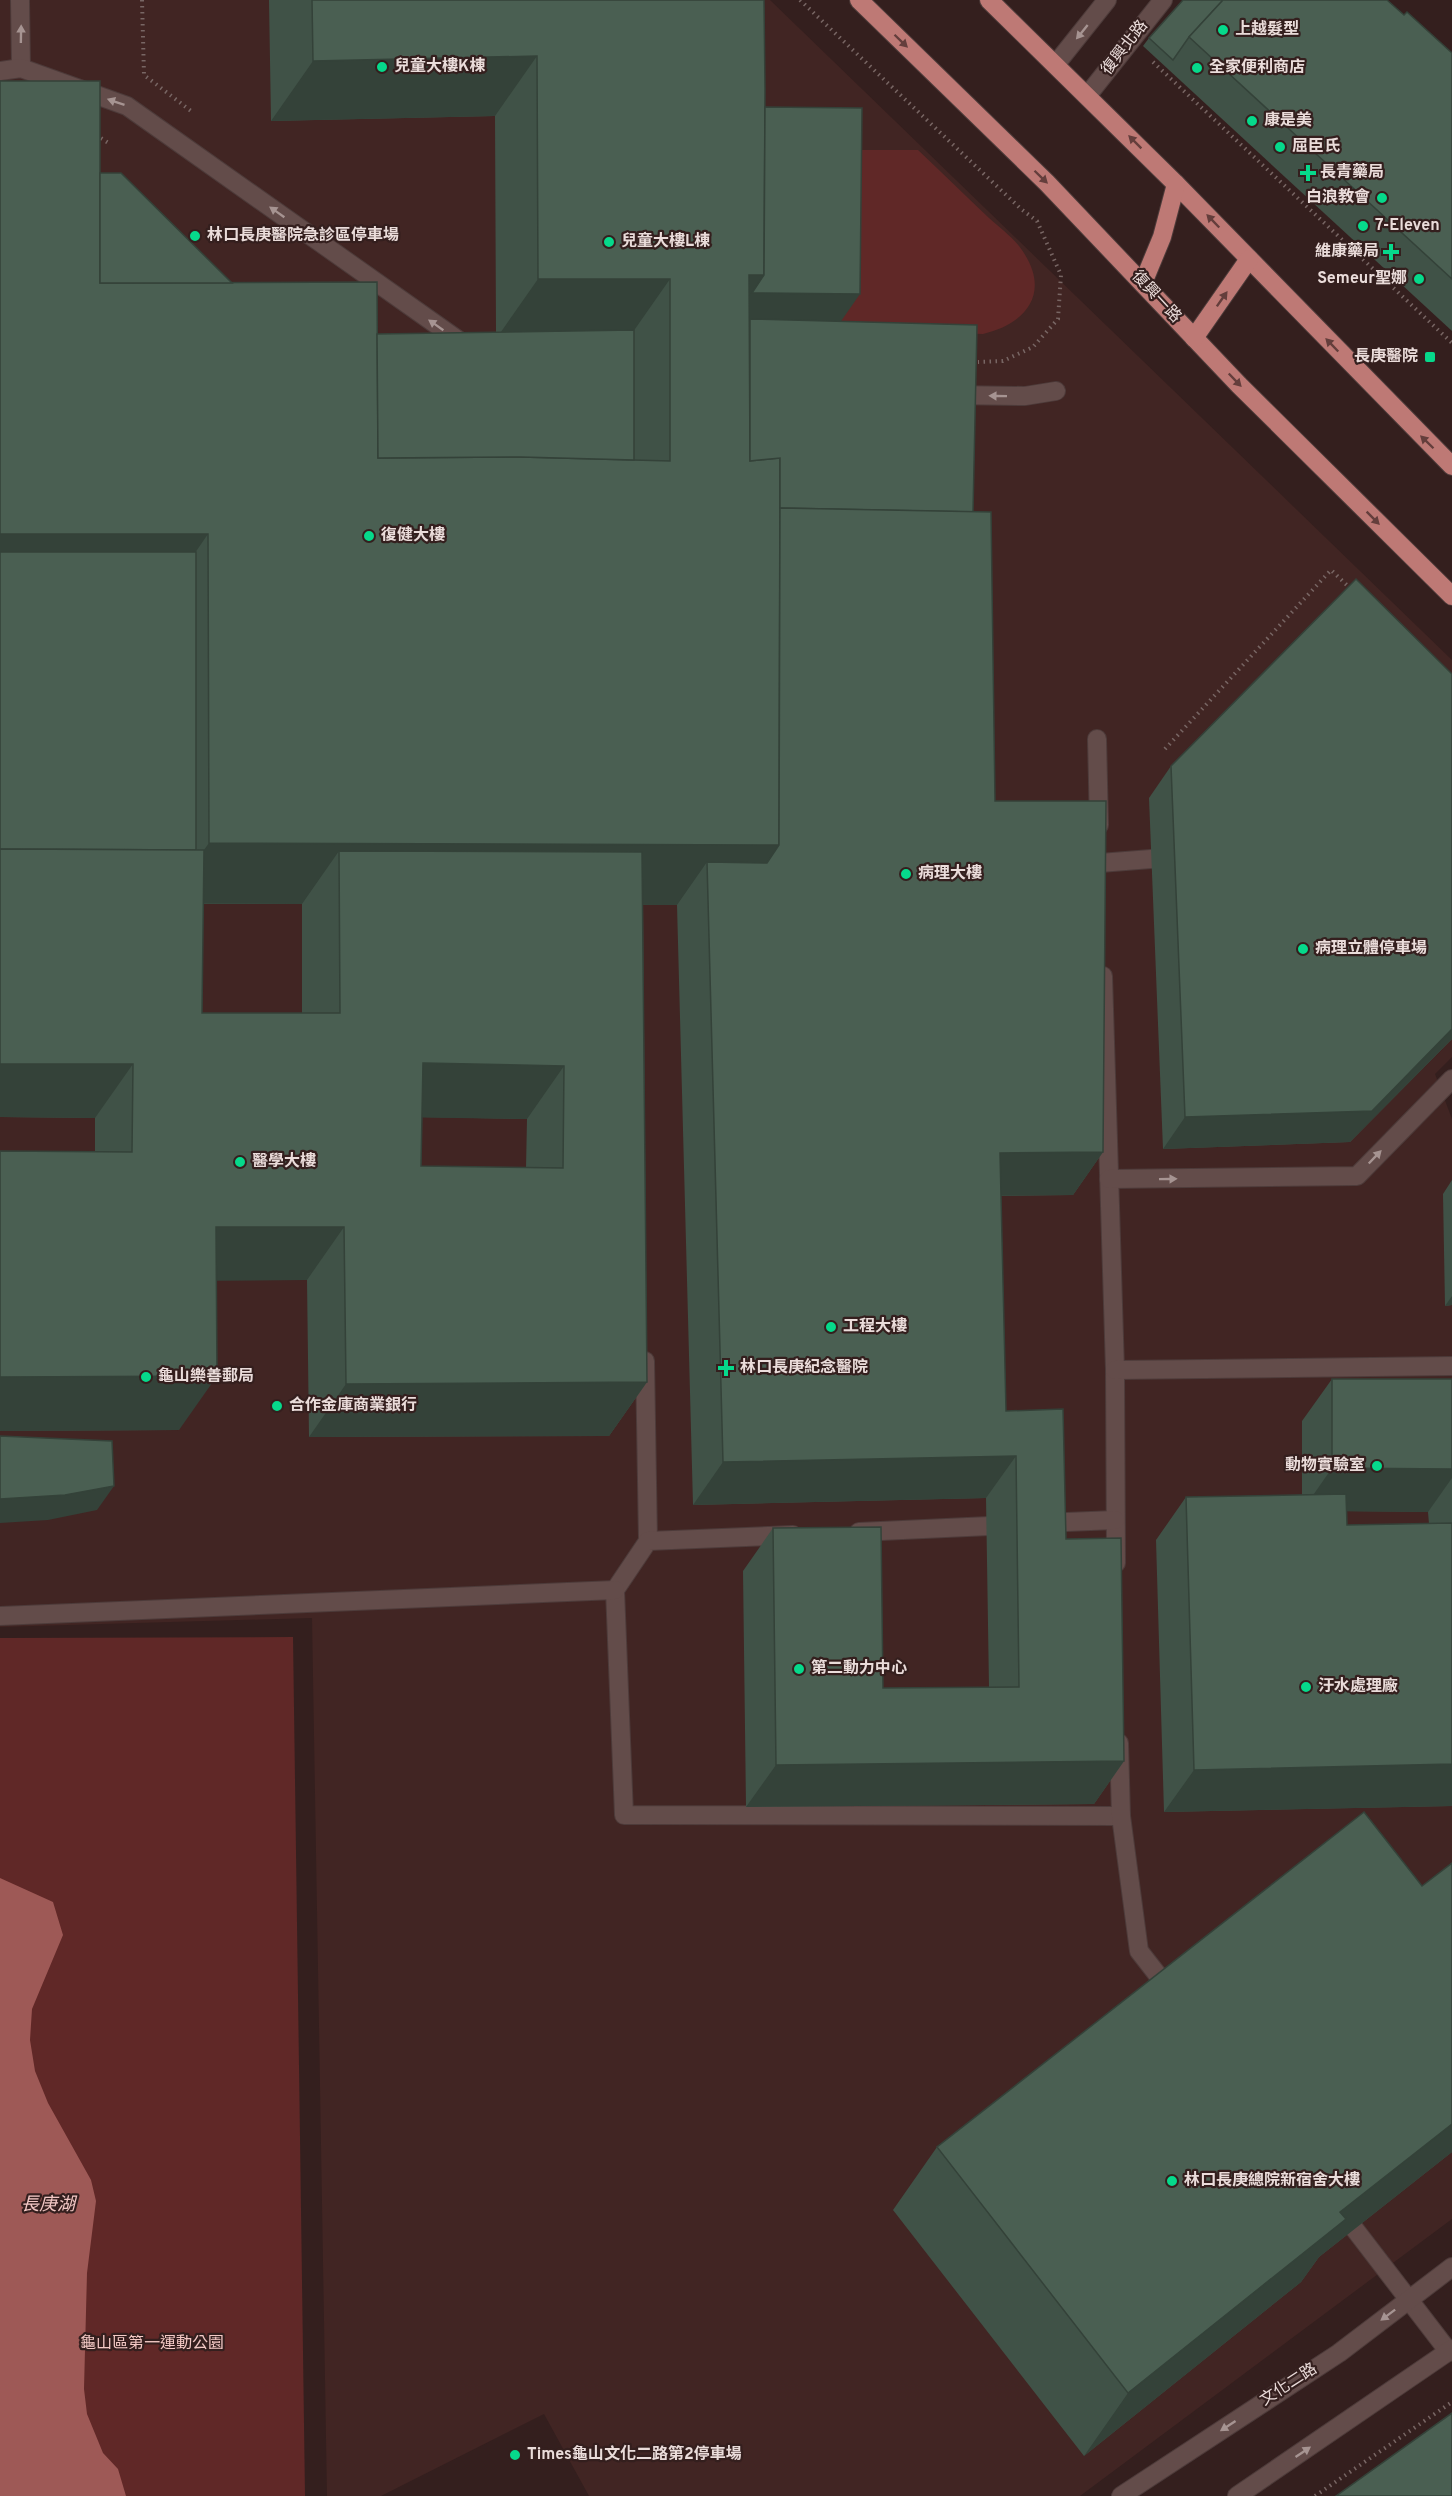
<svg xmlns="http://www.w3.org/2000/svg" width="1452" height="2496" viewBox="0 0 1452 2496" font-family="Overpass,'Noto Sans TC',sans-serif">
  <rect width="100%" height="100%" fill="#341f1e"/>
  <polygon fill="#412523" points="0,0 770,0 1452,660 1452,1057 1435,1074 1452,1119 1452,2219 1080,2496 589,2496 544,2414 381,2496 327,2496 312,1618 0,1627"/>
  <g fill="#602827">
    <path d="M841,150h77c24,23 47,45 71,68 10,9 22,18 30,28 33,43 11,77 -36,88l-142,-5z"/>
    <polygon points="293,1637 305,2496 0,2496 0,1638"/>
  </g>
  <polygon fill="#9e5956" points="0,1878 53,1902 63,1935 32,2009 30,2040 35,2071 48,2103 91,2180 96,2201 87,2273 84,2389 87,2414 103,2453 118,2469 126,2496 0,2496"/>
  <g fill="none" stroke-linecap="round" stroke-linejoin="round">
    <g stroke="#4d3b3a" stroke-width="20">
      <g id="minor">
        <polyline points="20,0 21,68"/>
        <polyline points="1056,64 1107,0"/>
        <polyline points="0,71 21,68 127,106 468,347"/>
        <polyline points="1087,96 1163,0"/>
        <polyline points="953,395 1025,396 1056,391"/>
        <polyline points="1097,739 1099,825"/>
        <polyline points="1100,863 1151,859"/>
        <polyline points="1103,976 1115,1370 1116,1563"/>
        <polyline points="1109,1179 1357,1176 1452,1079"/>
        <polyline points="645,1361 648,1541"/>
        <polyline points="1115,1370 1452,1366"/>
        <polyline points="1042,1523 1115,1520"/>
        <polyline points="859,1532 1011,1525"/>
        <polyline points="793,1535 648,1541 615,1590 624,1815 1121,1816"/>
        <polyline points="0,1616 615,1590"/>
        <polyline points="1119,1743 1121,1816 1139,1951 1171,1992"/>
        <polyline points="1340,2210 1449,2352"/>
        <polyline points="1121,2496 1339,2353 1452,2267"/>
        <polyline points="1237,2496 1452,2349"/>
      </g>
    </g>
    <g stroke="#4d3b3a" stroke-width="20">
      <g id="major">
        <polyline points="859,0 1047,183 1239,385 1452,596"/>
        <polyline points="989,0 1176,184 1452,466"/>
        <polyline points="1143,283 1162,237 1176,184"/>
        <polyline points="1194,338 1249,259"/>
      </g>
    </g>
    <g stroke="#786664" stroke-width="4" stroke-dasharray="1.5 4.5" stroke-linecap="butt">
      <polyline points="142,0 144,75 191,111"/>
      <polyline points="800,0 1021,209 1037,221 1061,275 1058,319 1033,347 1003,361 978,362"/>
      <polyline points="1153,62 1452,343"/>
      <polyline points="96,135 110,144"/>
      <polyline points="1165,749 1331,570 1351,589"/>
      <polyline points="1315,2496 1452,2402"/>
    </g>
    <use href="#minor" stroke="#634c4a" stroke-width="18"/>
    <use href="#major" stroke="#be7975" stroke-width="18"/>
  </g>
  <g fill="#405247" fill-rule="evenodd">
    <path d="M269,0h495l1,107 76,215 132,190 22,289 108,351 -30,43 -72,1 5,215 60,128 58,222 -30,43 -348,3 -3,-236 30,-43 110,160 106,-1 -3,-189 -293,7 -16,-600h-34l4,477 -38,54 -300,1 -2,-157h-91l-37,150 -179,1v-280l95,1v-34l-95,-1v-1036l100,92 132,110 145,51 119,-2 -1,-216 -224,5zM203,904h99v109h-100zM422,1117l105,2 -1,49 -105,-2z"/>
    <polygon points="1404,15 1452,53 1452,331 1143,46 1149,38"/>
    <polygon points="1452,674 1452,1039 1350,1142 1163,1149 1149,798 1171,766"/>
    <polygon points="1452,1180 1452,1305 1445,1306 1443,1194"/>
    <path d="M1332,1379h120v427l-288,6 -8,-272 30,-43 116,-2v-74zM1347,1511l81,1 1,12 -82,1z"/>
    <polygon points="1452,1863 1452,2152 1319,2257 1301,2282 1084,2456 893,2210 937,2147 1422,1886"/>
  </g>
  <g fill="#344239">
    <polygon points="537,56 495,116 271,121 313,61"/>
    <polygon points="749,275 764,275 860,294 830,337 719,319"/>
    <polygon points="538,279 670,279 628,339 496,339"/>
    <polygon points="0,534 208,534 166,595 0,594"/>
    <polygon points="209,843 779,845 737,905 707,862 677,905 340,904 339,851 302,904 0,903 196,861"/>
    <polygon points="1452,1029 1452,1039 1350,1142 1163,1149 1185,1117"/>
    <polygon points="423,1063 564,1066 527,1119 385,1117"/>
    <polygon points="0,1064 133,1064 95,1118 0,1117"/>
    <polygon points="1103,1152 1073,1195 970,1196 1000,1153"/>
    <polygon points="216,1227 344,1227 307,1280 178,1281"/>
    <polygon points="1452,1296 1452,1305 1445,1306"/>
    <polygon points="217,1376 179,1430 0,1431 0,1377"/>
    <polygon points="647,1382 609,1436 309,1437 346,1384"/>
    <polygon points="1016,1456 986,1498 693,1505 723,1462"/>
    <polygon points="1332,1468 1452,1469 1452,1478 1428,1512 1302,1511"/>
    <polygon points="114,1486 97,1510 48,1520 0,1523 0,1499"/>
    <polygon points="1124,1761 1094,1804 746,1807 776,1765"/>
    <polygon points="1452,1764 1452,1806 1164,1812 1194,1770"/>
    <polygon points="1452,2124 1452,2152 1319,2257 1301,2282 1084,2456 1128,2393 1340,2212"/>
  </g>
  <g fill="#4a5f52" stroke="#344239" stroke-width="1.5" fill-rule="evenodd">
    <polygon points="312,0 764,0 765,89 764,275 749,275 750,461 780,458 779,845 209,843 208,534 0,534 0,81 100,81 100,283 377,282 378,458 521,457 670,461 670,279 538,279 537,56 313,61"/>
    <polygon points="1183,0 1223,0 1189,37 1173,60 1149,38"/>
    <polygon points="1223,0 1387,0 1404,15 1407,12 1452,53 1452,279 1189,37"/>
    <polygon points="765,107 862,108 860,294 752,293 764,275"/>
    <polygon points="100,173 121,173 232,283 100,283"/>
    <polygon points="750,319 977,325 973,512 780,508 780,458 750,461"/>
    <polygon points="634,330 634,460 521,457 378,458 377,334"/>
    <polygon points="780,508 991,512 995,801 1106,801 1103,1152 1000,1153 1006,1411 1063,1409 1066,1539 1121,1538 1124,1761 776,1765 773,1528 881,1527 883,1688 1019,1687 1016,1456 723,1462 707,862 767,863 779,845"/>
    <polygon points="0,552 196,552 196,850 0,849"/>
    <polygon points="1356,579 1452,674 1452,1029 1372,1111 1185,1117 1171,766"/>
    <path d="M0,849l204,1 -2,163h138l-1,-162 303,1 5,530 -301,2 -2,-157h-128l1,149 -217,1v-226l132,1 1,-88h-133zM423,1063l141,3 -1,102 -142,-2z"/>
    <polygon points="1332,1379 1452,1379 1452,1469 1332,1468"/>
    <polygon points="0,1436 112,1441 114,1486 65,1495 0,1499"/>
    <polygon points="1346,1494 1347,1525 1452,1523 1452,1764 1194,1770 1186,1497"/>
    <polygon points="1364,1812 1422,1886 1452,1863 1452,2124 1340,2212 1346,2219 1128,2393 937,2147"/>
    <polygon points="1452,2413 1452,2496 1336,2496"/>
  </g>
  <defs><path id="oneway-solid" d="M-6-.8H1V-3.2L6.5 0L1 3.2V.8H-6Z" transform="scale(1.5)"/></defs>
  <g fill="#a69492">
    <use href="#oneway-solid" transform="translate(1082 32) rotate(129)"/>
    <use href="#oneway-solid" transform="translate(21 34) rotate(-89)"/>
    <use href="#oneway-solid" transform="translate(116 102) rotate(-161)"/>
    <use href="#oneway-solid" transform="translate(277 212) rotate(-145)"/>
    <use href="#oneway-solid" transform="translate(436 325) rotate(-145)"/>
    <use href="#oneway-solid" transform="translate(998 396) rotate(-179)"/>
    <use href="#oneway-solid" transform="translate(1375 1157) rotate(-46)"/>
    <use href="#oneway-solid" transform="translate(1168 1179) rotate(-1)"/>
    <use href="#oneway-solid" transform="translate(1388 2315) rotate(143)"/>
    <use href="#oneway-solid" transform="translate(1228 2426) rotate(147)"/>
    <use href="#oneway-solid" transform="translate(1303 2452) rotate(-34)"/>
  </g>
  <g fill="#643e3c">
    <use href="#oneway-solid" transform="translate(901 41) rotate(44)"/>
    <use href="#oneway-solid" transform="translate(1135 142) rotate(-135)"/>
    <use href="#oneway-solid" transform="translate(1041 177) rotate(44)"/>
    <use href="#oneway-solid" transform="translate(1213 221) rotate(-134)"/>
    <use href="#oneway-solid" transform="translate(1222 299) rotate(-55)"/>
    <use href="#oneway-solid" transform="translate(1332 345) rotate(-134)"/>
    <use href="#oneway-solid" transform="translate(1235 380) rotate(46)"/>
    <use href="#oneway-solid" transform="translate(1427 442) rotate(-136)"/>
    <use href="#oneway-solid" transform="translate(1373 518) rotate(45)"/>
  </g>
  <g fill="#06d98b" stroke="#341f1e" stroke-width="2">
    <circle cx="1223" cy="30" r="6"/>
    <circle cx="382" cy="67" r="6"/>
    <circle cx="1197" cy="68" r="6"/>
    <circle cx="1252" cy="121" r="6"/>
    <circle cx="1280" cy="147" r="6"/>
    <path d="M1305 164h6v6h6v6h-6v6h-6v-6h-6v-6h6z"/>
    <circle cx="1382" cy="198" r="6"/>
    <circle cx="1363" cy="226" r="6"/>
    <circle cx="195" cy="236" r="6"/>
    <circle cx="609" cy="242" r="6"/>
    <path d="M1388 243h6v6h6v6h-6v6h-6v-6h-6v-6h6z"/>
    <circle cx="1419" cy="279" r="6"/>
    <rect x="1424" y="351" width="12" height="12" rx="3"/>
    <circle cx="369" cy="536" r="6"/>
    <circle cx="906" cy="874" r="6"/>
    <circle cx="1303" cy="949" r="6"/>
    <circle cx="240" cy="1162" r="6"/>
    <circle cx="831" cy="1327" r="6"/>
    <path d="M723 1359h6v6h6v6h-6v6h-6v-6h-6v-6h6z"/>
    <circle cx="146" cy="1377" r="6"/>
    <circle cx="277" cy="1406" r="6"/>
    <circle cx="1377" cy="1466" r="6"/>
    <circle cx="799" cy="1669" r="6"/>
    <circle cx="1306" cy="1687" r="6"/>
    <circle cx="1172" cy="2181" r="6"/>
    <circle cx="515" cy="2455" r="6"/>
  </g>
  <g text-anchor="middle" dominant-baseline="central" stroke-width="4.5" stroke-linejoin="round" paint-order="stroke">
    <g font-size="16" font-weight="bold" fill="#eadcda" stroke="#341f1e" text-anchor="start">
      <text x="1235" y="30">上越髮型</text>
      <text x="394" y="67">兒童大樓K棟</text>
      <text x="1209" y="68">全家便利商店</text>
      <text x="1264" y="121">康是美</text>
      <text x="1292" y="147">屈臣氏</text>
      <text x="1320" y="173">長青藥局</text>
      <text x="1370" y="198" text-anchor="end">白浪教會</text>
      <text x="1375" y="226">7-Eleven</text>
      <text x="207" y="236">林口長庚醫院急診區停車場</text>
      <text x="621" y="242">兒童大樓L棟</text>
      <text x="1379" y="252" text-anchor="end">維康藥局</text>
      <text x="1407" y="279" text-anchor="end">Semeur聖娜</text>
      <text x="1418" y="357" text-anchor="end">長庚醫院</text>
      <text x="381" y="536">復健大樓</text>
      <text x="918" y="874">病理大樓</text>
      <text x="1315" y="949">病理立體停車場</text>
      <text x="252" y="1162">醫學大樓</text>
      <text x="843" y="1327">工程大樓</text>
      <text x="740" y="1368">林口長庚紀念醫院</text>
      <text x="158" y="1377">龜山樂善郵局</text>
      <text x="289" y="1406">合作金庫商業銀行</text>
      <text x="1365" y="1466" text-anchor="end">動物實驗室</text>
      <text x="811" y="1669">第二動力中心</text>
      <text x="1318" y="1687">汙水處理廠</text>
      <text x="1184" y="2181">林口長庚總院新宿舍大樓</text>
      <text x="527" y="2455">Times龜山文化二路第2停車場</text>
    </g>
    <g font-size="16" fill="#eadcda" stroke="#341f1e">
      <text transform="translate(1125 48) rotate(-52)">復興北路</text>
      <text transform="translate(1156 297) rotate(47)">復興一路</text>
      <text transform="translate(1289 2385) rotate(-33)">文化二路</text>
    </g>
    <g font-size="16" fill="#f3c9c5" stroke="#341f1e">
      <text x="152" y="2344">龜山區第一運動公園</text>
    </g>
    <g font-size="18" font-style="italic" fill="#f2c7c4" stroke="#341f1e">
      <text x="48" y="2205">長庚湖</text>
    </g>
  </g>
</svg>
